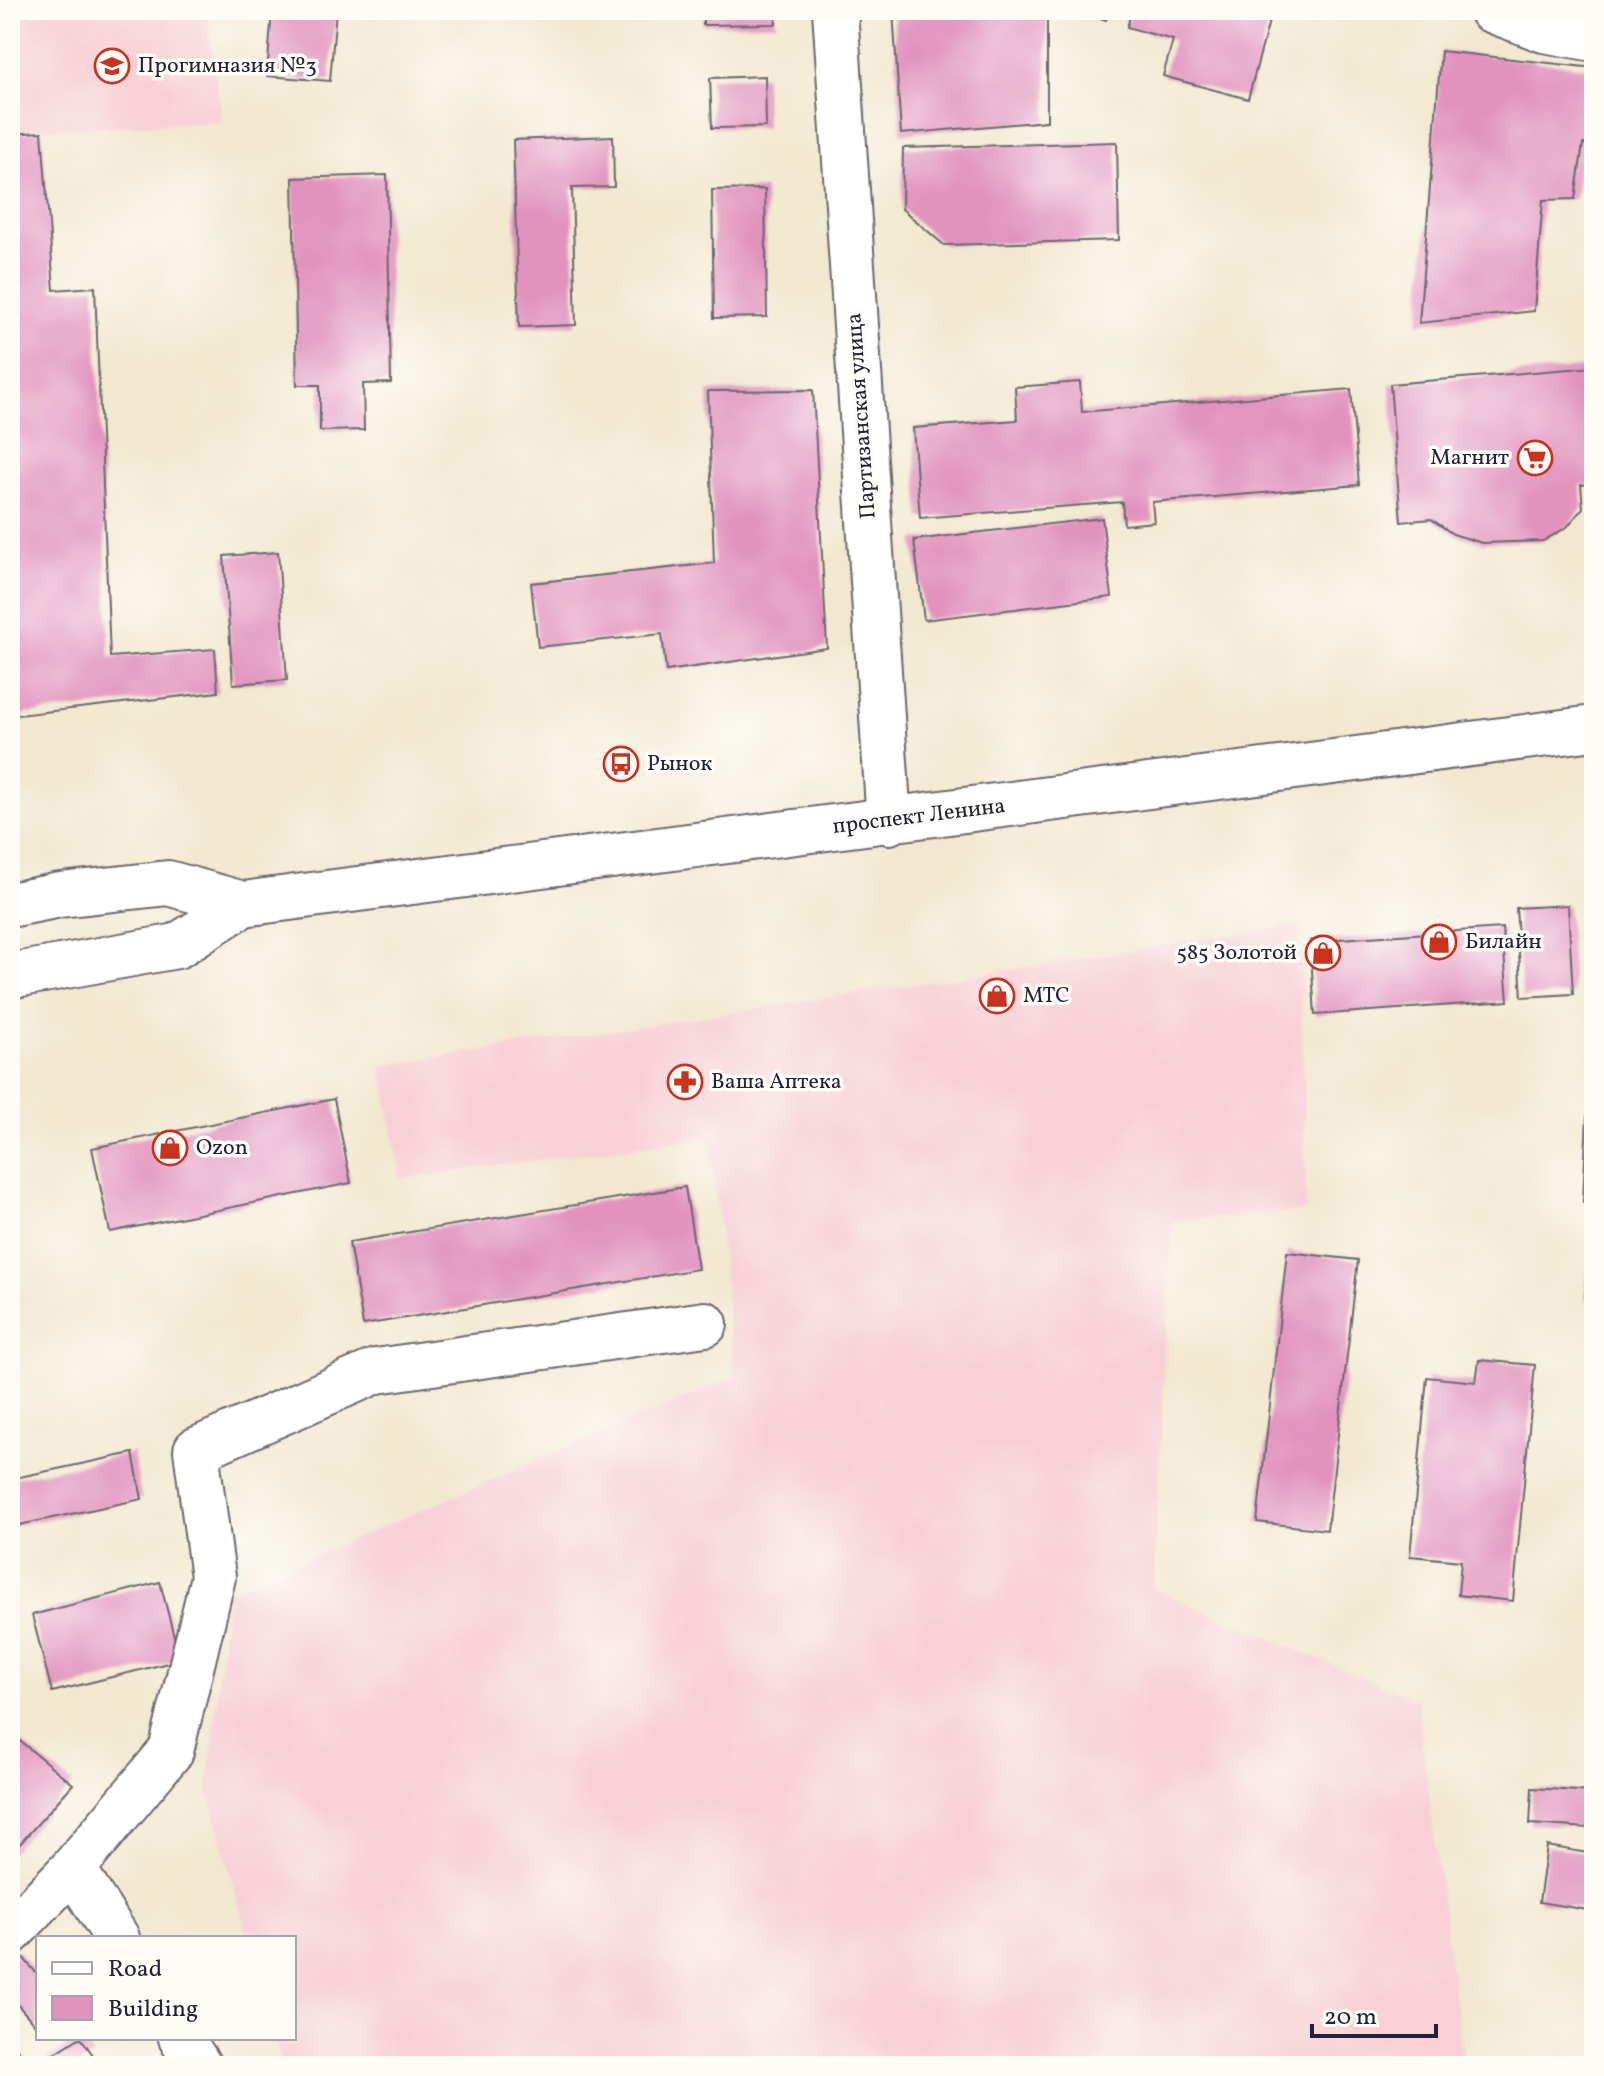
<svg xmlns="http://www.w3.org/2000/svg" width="1604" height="2076" viewBox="0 0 1604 2076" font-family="Vollkorn,serif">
  <rect width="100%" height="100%" fill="#fdfcf7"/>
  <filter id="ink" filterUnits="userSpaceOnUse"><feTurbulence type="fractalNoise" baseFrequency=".0125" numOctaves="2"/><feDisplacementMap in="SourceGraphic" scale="16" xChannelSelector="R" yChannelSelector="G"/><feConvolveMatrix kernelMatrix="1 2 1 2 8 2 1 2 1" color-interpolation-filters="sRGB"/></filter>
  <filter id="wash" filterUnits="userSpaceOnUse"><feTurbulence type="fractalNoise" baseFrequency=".006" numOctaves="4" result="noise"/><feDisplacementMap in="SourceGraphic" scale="32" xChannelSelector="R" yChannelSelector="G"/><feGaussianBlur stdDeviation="1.8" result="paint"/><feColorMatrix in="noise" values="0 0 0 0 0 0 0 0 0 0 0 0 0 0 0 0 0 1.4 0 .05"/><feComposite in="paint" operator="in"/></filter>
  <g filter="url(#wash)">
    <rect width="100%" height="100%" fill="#f2e8cf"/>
    <g fill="#f7cfd5">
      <polygon points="10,10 207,10 222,122 10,130"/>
      <polygon points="1300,925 1306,1211 1172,1221 1153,1589 1417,1700 1463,2066 282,2066 274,2038 294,2038 294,1938 248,1938 208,1789 227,1593 734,1377 710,1136 401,1179 381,1066"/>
    </g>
    <g id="blocks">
      <g fill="#e193be">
        <polygon points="272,10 336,10 330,81 267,76"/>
        <polygon points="703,10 775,10 776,24 703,25"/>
        <polygon points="893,10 1047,10 1047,121 901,134"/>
        <polygon points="1075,10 1109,10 1106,20"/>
        <polygon points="1132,10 1272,10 1248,99 1163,76 1173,40 1127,27"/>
        <polygon points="1441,51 1594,68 1594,144 1583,144 1575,199 1543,200 1534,311 1419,323"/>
        <polygon points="765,76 766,127 712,128 710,78"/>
        <polygon points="42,132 54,290 95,287 110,657 215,649 218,692 10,716 10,134"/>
        <polygon points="613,136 614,187 572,188 576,325 519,327 513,140"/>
        <polygon points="1117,142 1119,240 944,245 902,209 903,148"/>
        <polygon points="387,175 391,383 363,384 364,430 320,431 320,385 297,385 293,178"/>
        <polygon points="765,189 767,317 714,318 712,190"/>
        <polygon points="1594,367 1594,484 1581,485 1583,508 1567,527 1543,541 1482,543 1453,534 1431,519 1401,522 1390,384"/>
        <polygon points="1080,382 1082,412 1351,389 1359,485 1152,502 1154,522 1124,525 1122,502 920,518 913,428 1017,420 1015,387"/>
        <polygon points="813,390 827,648 666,671 662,634 538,647 531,583 714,563 708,391"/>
        <polygon points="1102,518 1112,597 924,620 914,540"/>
        <polygon points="278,552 287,680 233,684 224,556"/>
        <polygon points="1568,905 1573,994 1522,997 1516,908"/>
        <polygon points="1502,928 1508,1001 1315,1015 1310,941"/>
        <polygon points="334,1099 351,1183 110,1232 92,1148"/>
        <polygon points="1587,1116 1594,1117 1594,1202 1583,1202"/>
        <polygon points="685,1187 698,1269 363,1325 349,1242"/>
        <polygon points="1592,1225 1594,1225 1594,1300 1585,1299"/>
        <polygon points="1287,1252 1358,1260 1327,1530 1257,1522"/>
        <polygon points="1479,1360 1535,1365 1513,1601 1458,1595 1461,1561 1410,1556 1427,1377 1476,1382"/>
        <polygon points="133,1453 142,1499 10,1527 10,1479"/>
        <polygon points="160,1582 180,1660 52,1692 32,1615"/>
        <polygon points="10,1728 15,1737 73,1784 10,1855"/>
        <polygon points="1532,1788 1592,1792 1589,1828 1530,1824"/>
        <polygon points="1547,1846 1594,1854 1594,1911 1539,1902"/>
        <polygon points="17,1950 38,1975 38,2028 17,2004 10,2010 10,1956"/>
        <polygon points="79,2038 81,2038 93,2055 76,2066 35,2066"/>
        <polygon points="10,2039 21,2055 14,2066 10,2066"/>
        <polygon points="1554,2057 1586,2065 1586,2066 1552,2066"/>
      </g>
    </g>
  </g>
  <g filter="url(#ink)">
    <use href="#blocks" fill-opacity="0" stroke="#6b676f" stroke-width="2"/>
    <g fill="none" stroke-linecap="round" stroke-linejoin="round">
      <g stroke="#6b676f" stroke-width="48">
        <g id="minor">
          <polyline points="835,10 889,822"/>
          <polyline points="1491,10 1544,30 1594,39"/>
          <polyline points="73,1868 117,1938"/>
          <polyline points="10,1933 73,1868 171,1751 213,1577 196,1450 376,1371 705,1324"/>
          <polyline points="181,2038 199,2066"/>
        </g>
      </g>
      <g stroke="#6b676f" stroke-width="48">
        <g id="major">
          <polyline points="10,905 60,895 168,883 243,904 1594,728"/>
          <polyline points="10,976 177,946 243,904"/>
        </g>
      </g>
      <use href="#minor" stroke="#fff" stroke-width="44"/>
      <use href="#major" stroke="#fff" stroke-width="44"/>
    </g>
  </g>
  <defs>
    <g id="school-ring" transform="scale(1.8)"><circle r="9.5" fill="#fdfcf7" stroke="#c8321e" stroke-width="1.5"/><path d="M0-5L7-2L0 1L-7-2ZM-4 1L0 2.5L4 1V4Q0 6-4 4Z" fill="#c8321e"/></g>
    <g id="supermarket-ring" transform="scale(1.8)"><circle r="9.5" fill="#fdfcf7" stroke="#c8321e" stroke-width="1.5"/><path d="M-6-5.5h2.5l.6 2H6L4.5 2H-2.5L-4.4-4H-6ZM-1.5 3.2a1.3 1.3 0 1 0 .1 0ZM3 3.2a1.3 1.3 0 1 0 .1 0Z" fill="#c8321e"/></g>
    <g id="bus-ring" transform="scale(1.8)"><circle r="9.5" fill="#fdfcf7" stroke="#c8321e" stroke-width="1.5"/><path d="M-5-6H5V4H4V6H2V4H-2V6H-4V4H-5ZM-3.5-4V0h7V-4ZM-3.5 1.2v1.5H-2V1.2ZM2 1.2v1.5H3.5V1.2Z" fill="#c8321e"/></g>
    <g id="shop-ring" transform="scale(1.8)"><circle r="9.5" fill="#fdfcf7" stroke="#c8321e" stroke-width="1.5"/><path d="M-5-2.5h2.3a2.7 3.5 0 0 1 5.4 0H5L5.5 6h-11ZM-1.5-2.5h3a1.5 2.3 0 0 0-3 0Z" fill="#c8321e"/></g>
    <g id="pharmacy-ring" transform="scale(1.8)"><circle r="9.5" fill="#fdfcf7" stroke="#c8321e" stroke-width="1.5"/><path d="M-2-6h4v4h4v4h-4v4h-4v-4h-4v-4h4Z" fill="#c8321e"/></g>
  </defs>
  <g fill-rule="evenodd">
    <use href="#school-ring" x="112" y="66"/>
    <use href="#supermarket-ring" x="1535" y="458"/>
    <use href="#bus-ring" x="621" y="764"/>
    <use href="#shop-ring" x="1439" y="942"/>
    <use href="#shop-ring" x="1323" y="953"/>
    <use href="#shop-ring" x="997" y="996"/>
    <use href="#pharmacy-ring" x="685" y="1082"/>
    <use href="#shop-ring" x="170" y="1148"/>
  </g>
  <g text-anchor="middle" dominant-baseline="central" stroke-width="7" stroke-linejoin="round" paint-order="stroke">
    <g font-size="22" fill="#22223b" stroke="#fdfcf7" text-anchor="start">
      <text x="138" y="66">Прогимназия №3</text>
      <text x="1509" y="458" text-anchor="end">Магнит</text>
      <text x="647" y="764">Рынок</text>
      <text x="1465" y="942">Билайн</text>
      <text x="1297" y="953" text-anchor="end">585 Золотой</text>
      <text x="1023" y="996">МТС</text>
      <text x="711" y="1082">Ваша Аптека</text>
      <text x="196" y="1148">Ozon</text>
    </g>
    <g font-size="22" fill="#22223b" stroke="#fdfcf7">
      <text transform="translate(862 416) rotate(-94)">Партизанская улица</text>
      <text transform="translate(919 817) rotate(-7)">проспект Ленина</text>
    </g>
  </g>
  <rect width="1604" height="2076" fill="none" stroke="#fdfcf7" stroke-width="40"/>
  <rect x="36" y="1936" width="260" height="104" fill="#fdfcf7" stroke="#a5a5ac" stroke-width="2"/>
  <rect x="52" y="1962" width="40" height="12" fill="#ffffff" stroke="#a5a5ac" stroke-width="2"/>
  <text x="108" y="1976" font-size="24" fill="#22223b">Road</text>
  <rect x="52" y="1996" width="40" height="24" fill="#e193be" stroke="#a5a5ac" stroke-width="2"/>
  <text x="108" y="2016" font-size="24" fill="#22223b">Building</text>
  <path d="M1312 2024v12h124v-12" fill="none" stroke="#22223b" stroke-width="4"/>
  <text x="1324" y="2024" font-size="24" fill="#22223b" stroke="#fdfcf7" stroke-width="6" paint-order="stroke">20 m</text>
</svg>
